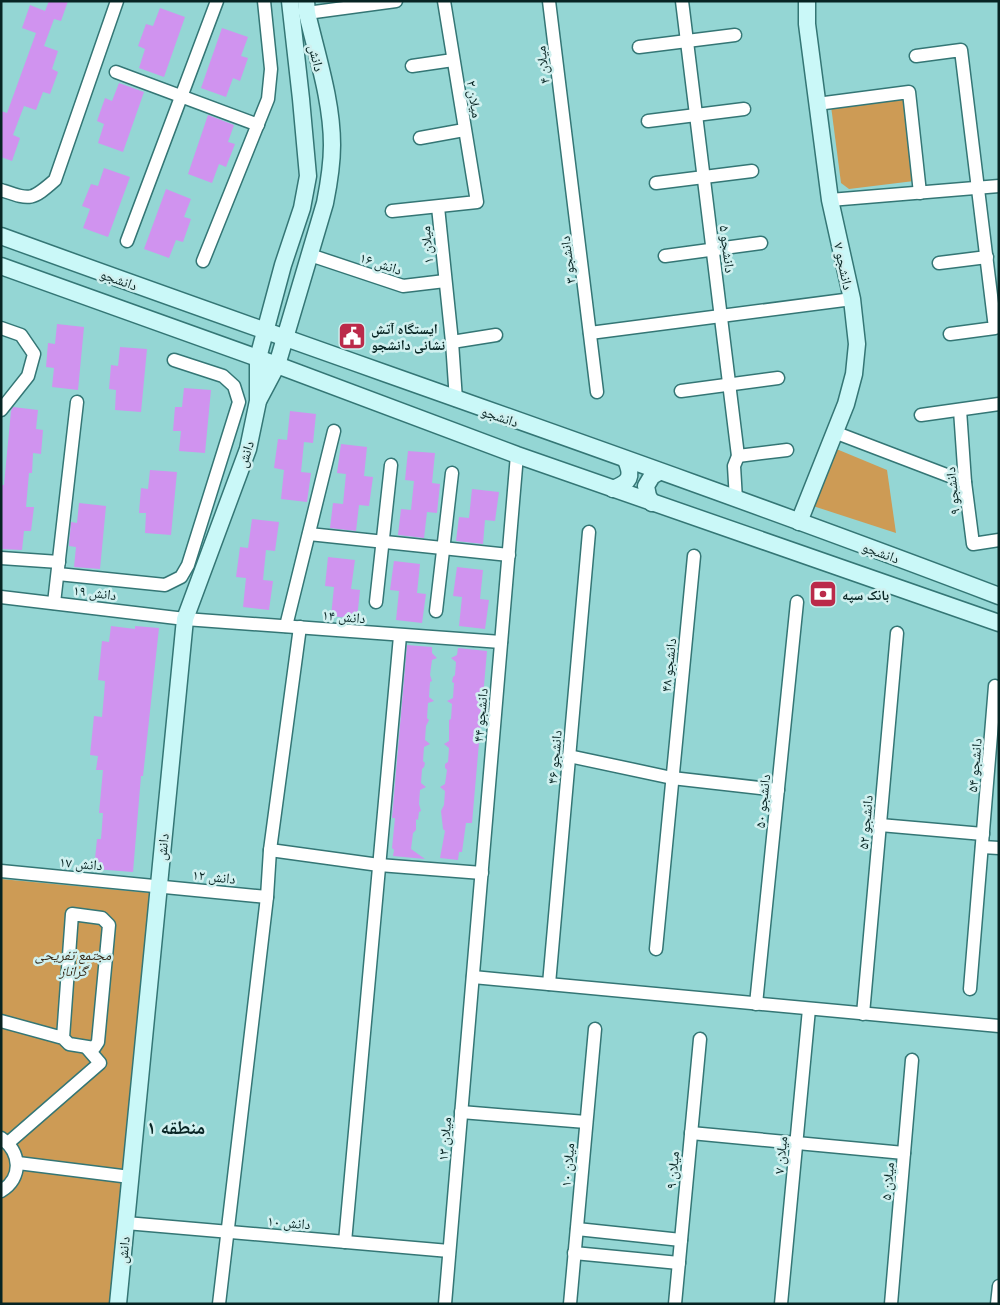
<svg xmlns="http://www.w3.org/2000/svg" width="1000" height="1305" viewBox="0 0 1000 1305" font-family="'Playfair Display','Noto Naskh Arabic',serif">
  <rect width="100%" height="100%" fill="#94d6d4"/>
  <g fill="#cd9b55">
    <polygon points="904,97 914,181 849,189 841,183 831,106"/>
    <polygon points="834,448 887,470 896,533 813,506"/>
    <polygon points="1,879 151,893 110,1304 1,1304"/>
  </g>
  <g fill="#d093ef">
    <polygon points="49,1 68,1 61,21 54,19 44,46 58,51 52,69 58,72 50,94 43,92 36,110 24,106 13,135 20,138 12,161 1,157 1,111 7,113 36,33 22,28 30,5 45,11"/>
    <polygon points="160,8 185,17 164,77 139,68 145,49 138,46 146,24 153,26"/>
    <polygon points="222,28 248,37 241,56 248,58 240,81 233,78 226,97 201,88"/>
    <polygon points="119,83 144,92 123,152 98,143 104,124 97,121 105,98 112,101"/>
    <polygon points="208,115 234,125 228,142 235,144 226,167 219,164 212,183 188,174"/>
    <polygon points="104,168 130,177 108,237 83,228 90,209 82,206 91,184 98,186"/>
    <polygon points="166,189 191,199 184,217 191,219 183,242 176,240 169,258 144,249"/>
    <polygon points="57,324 84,327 78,390 52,387 54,368 46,367 48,343 55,344"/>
    <polygon points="120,347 147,349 141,412 115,410 116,390 109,389 111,365 118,366"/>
    <polygon points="184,388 211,390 205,453 179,451 181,431 173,431 175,407 182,407"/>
    <polygon points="13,407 38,410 36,429 43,430 41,454 33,453 32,473 29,473 26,507 34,507 31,531 24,531 22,550 1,549 1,485 4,485 11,411"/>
    <polygon points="290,411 316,414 313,443 304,442 301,472 311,473 307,502 281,499 284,470 274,468 278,439 287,440"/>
    <polygon points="341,444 367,447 364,476 373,477 369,506 359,505 356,531 330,528 333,503 343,504 346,474 337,473"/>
    <polygon points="408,451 435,453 432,483 440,484 437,513 427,512 424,538 398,535 401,509 411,510 414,481 405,480"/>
    <polygon points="150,470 177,472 171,535 145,533 146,513 139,513 141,488 148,489"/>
    <polygon points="472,489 499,492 495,521 485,520 483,544 456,541 459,517 469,518"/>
    <polygon points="79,503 106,506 100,569 74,567 76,547 69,546 71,522 77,523"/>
    <polygon points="252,519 279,522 275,551 266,550 263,580 273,581 269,610 243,607 246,578 236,577 240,547 248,548"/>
    <polygon points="328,557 355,560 351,589 360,590 357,619 331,616 334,587 325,586"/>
    <polygon points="394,561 420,564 417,593 426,594 422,623 396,620 399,591 390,590"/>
    <polygon points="457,567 483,570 480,599 489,600 485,629 459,626 462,597 453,596"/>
    <polygon points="111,626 135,629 135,626 159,628 143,776 141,776 133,872 94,869 97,839 101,839 103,813 99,813 103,770 96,770 98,756 90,755 94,716 102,717 104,695 105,681 98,680 102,641 109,642"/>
    <polygon points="407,645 432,647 432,653 437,658 432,660 430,675 432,681 430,682 429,697 434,701 428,703 427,718 429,720 426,726 425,740 430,744 424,747 423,761 425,763 424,767 422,769 421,783 426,787 420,790 419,804 421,811 419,812 418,820 416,819 416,830 413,833 411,849 425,859 393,856 394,850 392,848 395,818 392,818"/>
    <polygon points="458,648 487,651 472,823 466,823 462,852 459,852 458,860 440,858 445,831 443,829 441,811 444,805 445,791 440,787 445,784 447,770 445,768 445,764 448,762 449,748 444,744 449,741 449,720 451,719 452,704 447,701 453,698 454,683 452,682 453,677 455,675 456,662 451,658 457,655"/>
  </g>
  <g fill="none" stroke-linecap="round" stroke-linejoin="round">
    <g stroke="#347675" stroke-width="15">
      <g id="street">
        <polyline points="549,1 597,392"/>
        <polyline points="682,1 738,456 734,466 736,500"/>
        <polyline points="307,13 396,1"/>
        <polyline points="639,47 735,35"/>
        <polyline points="916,56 961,50 995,328 950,334"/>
        <polyline points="412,66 453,60"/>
        <polyline points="116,72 258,125"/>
        <polyline points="817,104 909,92 920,193"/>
        <polyline points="648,121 744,109"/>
        <polyline points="420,138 464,130"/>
        <polyline points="656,183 752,171"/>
        <path d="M1,190c30,10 30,11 54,-10l62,-179"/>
        <polyline points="830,200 999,186"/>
        <polyline points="438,207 452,342 456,400"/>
        <polyline points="392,211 477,202 444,1"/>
        <polyline points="127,241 217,1"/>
        <polyline points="310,255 403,286 445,281"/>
        <polyline points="665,256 761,243"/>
        <polyline points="203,261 268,99 271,69 264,1"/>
        <polyline points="939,263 987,257"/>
        <polyline points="1,328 21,335 34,354 28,376 1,410"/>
        <polyline points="590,333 852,299"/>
        <polyline points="452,342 496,335"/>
        <polyline points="681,391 778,378"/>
        <polyline points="960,410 965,482 973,544 999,540"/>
        <polyline points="921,415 999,404"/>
        <polyline points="834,432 965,482"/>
        <polyline points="738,456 787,450"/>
        <polyline points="309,534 509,555"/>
        <polyline points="1,558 59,562"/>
        <polyline points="58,574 165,585 181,577 188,565 239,402 234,386 223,376 174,360"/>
        <polyline points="1,597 185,619 501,642"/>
        <polyline points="376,602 391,465"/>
        <polyline points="54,603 77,402"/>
        <polyline points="436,611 452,473"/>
        <polyline points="286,626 334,431"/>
        <polyline points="569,756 672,778 778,790"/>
        <polyline points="880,825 983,834"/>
        <polyline points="982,847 999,848"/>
        <polyline points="270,850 379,865 482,873"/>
        <polyline points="1,871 267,897"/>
        <polyline points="656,949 694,556"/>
        <polyline points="473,977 999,1026"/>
        <polyline points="549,984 589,532"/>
        <polyline points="970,989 995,686"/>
        <polyline points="756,1004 797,602"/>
        <polyline points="863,1014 897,633"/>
        <polyline points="1,1021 63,1038 69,1044 94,1048 98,1042 109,925 102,918 72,914 63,1038"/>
        <polyline points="461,1112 586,1122"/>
        <polyline points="691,1133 904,1153"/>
        <path d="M1,1138c20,14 22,40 0,53"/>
        <polyline points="8,1143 100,1063 87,1048"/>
        <polyline points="18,1163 130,1177"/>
        <polyline points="126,1223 449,1251"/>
        <polyline points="577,1229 681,1240"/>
        <polyline points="345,1242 400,636"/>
        <polyline points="574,1253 679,1263"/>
        <polyline points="219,1304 267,897 270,850 300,627"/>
        <polyline points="445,1304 517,455"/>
        <polyline points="570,1304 595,1029"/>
        <polyline points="675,1304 700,1039"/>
        <polyline points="781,1304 809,1009"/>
        <polyline points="891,1304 912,1060"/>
        <polyline points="997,1304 999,1286"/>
      </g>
    </g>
    <g stroke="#347675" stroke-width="19">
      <g id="secondary">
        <path d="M1,236c332,121 667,234 998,360"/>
        <polyline points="1,266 277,365 517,455 999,623"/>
        <path d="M259,399l18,-34 48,-162c4,-20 7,-38 7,-58 0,-44 -15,-89 -25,-132l-1,-12"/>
        <path d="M613,489c17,-7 20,-12 13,-29"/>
        <polyline points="652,503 648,496 646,486 652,476 659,472"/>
        <polyline points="799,522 846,404 854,374 857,344 852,299 830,200 807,24 807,1"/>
        <polyline points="118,1304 185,619 248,449 258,401 258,358 283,265 302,208 308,176 301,99 290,1"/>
      </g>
    </g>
    <use href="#street" stroke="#fff" stroke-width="12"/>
    <use href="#secondary" stroke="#caf8f8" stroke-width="16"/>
  </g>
  <defs>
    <g id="civic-square" transform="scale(1.4375)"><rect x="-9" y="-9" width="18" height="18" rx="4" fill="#bb2a4a" stroke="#d0f0ef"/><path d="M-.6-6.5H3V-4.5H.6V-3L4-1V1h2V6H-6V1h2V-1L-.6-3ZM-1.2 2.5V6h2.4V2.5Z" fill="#fff"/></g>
    <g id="bank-square" transform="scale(1.4375)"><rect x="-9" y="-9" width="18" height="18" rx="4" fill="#bb2a4a" stroke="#d0f0ef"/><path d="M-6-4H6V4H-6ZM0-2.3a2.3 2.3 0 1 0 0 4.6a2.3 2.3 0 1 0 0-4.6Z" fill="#fff"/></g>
  </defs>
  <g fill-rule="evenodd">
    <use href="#civic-square" x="352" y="336"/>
    <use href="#bank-square" x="823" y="594"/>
  </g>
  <g text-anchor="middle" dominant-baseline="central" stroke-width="5" stroke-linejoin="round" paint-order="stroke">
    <g font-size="14" fill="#072423" stroke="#d0f0ef">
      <text transform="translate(317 58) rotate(77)">دانش</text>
      <text transform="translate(542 65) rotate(-97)">میلان ۴</text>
      <text transform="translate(475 99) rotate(81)">میلان ۲</text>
      <text transform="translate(426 245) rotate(-95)">میلان ۱</text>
      <text transform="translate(728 249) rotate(83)">دانشجو ۵</text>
      <text transform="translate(567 260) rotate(-97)">دانشجو ۳</text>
      <text transform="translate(381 263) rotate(18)">دانش ۱۶</text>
      <text transform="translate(844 266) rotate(78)">دانشجو ۷</text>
      <text transform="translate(119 279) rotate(20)">دانشجو</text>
      <text transform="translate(500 416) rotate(19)">دانشجو</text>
      <text transform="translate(245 454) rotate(-73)">دانش</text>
      <text transform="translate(952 491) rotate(-96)">دانشجو ۹</text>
      <text transform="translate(881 552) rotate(20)">دانشجو</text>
      <text transform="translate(95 592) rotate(7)">دانش ۱۹</text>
      <text transform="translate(344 616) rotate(5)">دانش ۱۴</text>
      <text transform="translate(668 665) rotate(-84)">دانشجو ۴۸</text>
      <text transform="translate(480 715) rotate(-85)">دانشجو ۴۴</text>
      <text transform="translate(554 757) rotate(-85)">دانشجو ۴۶</text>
      <text transform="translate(974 765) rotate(-85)">دانشجو ۵۴</text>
      <text transform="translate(762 801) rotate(-84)">دانشجو ۵۰</text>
      <text transform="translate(865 822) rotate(-85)">دانشجو ۵۲</text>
      <text transform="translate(162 847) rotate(-84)">دانش</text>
      <text transform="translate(81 863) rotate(5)">دانش ۱۷</text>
      <text transform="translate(214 876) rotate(6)">دانش ۱۲</text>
      <text transform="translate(444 1139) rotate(-85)">میلان ۱۳</text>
      <text transform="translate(780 1155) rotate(-84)">میلان ۷</text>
      <text transform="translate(567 1165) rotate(-85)">میلان ۱۰</text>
      <text transform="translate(672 1170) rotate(-85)">میلان ۹</text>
      <text transform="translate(887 1181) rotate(-85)">میلان ۵</text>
      <text transform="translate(289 1222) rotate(5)">دانش ۱۰</text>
      <text transform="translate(123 1250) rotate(-84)">دانش</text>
    </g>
    <g font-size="14" font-weight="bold" fill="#072423" stroke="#d0f0ef" text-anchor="start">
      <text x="371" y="328">ایستگاه آتش<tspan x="371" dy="16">نشانی دانشجو</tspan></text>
      <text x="842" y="594">بانک سپه</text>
    </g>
    <g font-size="14" font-style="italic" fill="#342716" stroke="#d0f0ef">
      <text x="73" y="954">مجتمع تفریحی<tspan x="73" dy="16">گراناز</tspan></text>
    </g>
    <g font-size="19" font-weight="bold" fill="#072423" stroke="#d0f0ef">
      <text x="176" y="1126">منطقه ۱</text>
    </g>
  </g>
  <rect width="1000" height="1305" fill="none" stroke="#072423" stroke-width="5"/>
</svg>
